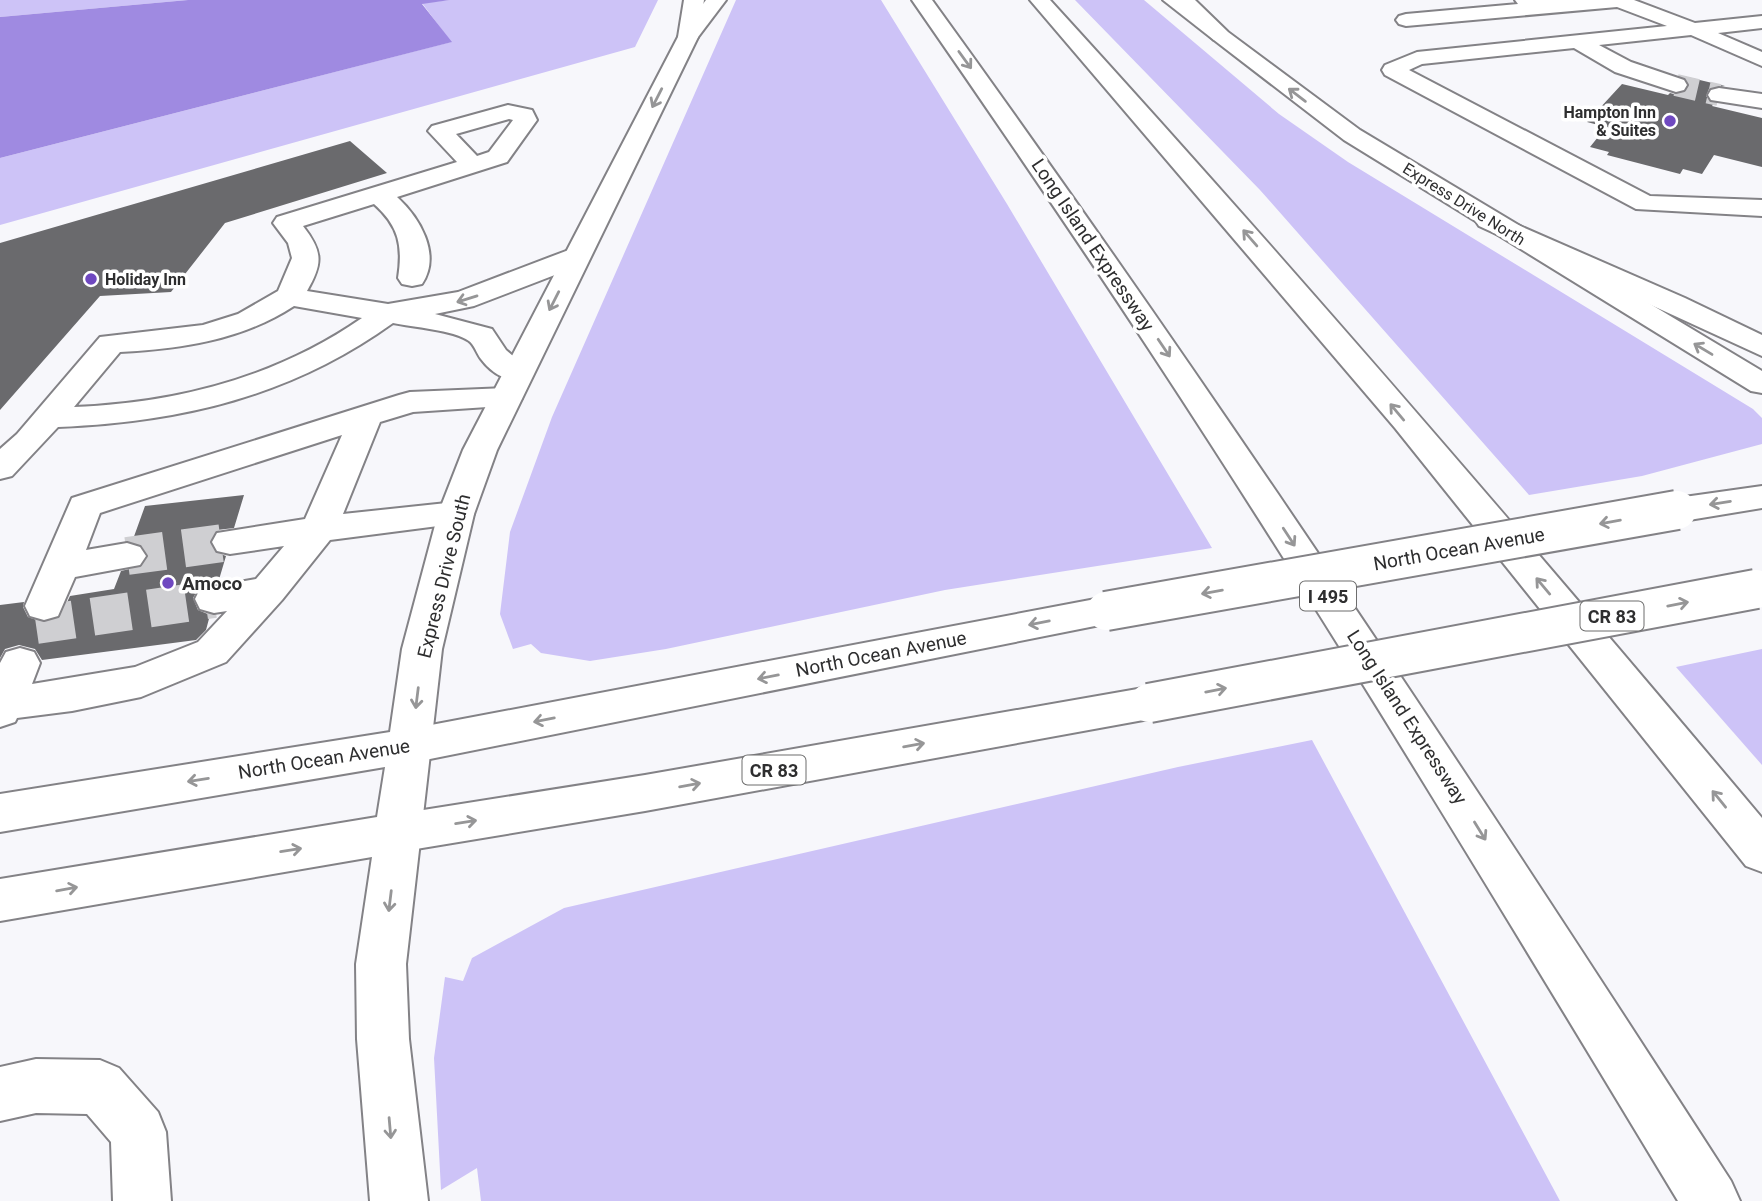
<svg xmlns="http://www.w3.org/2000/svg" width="1762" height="1201" viewBox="0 0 1762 1201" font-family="Roboto,sans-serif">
  <rect width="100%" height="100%" fill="#f7f7fb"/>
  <g fill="#cdc3f7">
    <polygon points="0,0 188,0 0,17"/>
    <polygon points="450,0 658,0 635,47 0,225 0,158 451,42 422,3"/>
    <polygon points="736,0 881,0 1007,204 1212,548 945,590 666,649 590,661 541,653 531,644 513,649 500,614 510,532 552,417"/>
    <polygon points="1075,0 1144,0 1279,114 1348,162 1753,409 1762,418 1762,444 1642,476 1529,495 1260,190"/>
    <polygon points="1762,649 1762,765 1676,667"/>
    <polygon points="1312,740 1560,1201 481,1201 477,1168 441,1190 434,1058 445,977 463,981 472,958 564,908 1178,767"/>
  </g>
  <polygon fill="#9f8ae1" points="188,0 450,0 422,4 452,42 0,158 0,17"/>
  <g fill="#6a6a6d">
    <polygon points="1683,76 1725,86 1709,89 1706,96 1714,103 1712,106 1762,118 1762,167 1714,155 1702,174 1683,169 1680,174 1607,155 1609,152 1590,147 1606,127 1587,122 1622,84 1668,95 1670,93 1677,95 1685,93 1689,86"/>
    <polygon points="350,141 387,173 225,223 171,292 100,296 0,410 0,243"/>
    <polygon points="244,495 234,528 217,530 210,541 215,552 226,556 218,583 200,586 193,598 198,610 210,615 206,630 196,640 42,660 35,649 19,645 5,649 0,658 0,605 24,602 23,607 28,617 45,623 60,617 70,596 114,589 121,571 142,566 148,555 142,546 132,542 145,506"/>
  </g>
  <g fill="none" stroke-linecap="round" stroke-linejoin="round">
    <polyline stroke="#cfcfd2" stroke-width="22" stroke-dasharray="22 11" stroke-linecap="butt" points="1676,85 1719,95"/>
    <g stroke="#cfcfd2" stroke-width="38" stroke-dasharray="38 19" stroke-linecap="butt">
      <polyline points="127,556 230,542"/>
      <polyline points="36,625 214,599"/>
    </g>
    <g stroke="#838286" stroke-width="4">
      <g id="minor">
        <polygon points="1515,0 1634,0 1695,23 1762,16 1762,28 1718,33 1762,52 1762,66 1691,35 1599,45 1631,62 1684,80 1687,85 1684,90 1676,92 1615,72 1574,48 1422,64 1409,70 1650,196 1762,200 1762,216 1636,209 1385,75 1382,70 1385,65 1417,52 1667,26 1617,7 1406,26 1399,24 1396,20 1399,16 1406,14 1518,4"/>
        <polygon points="1719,88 1762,94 1762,108 1711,100 1708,95 1711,90"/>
        <path d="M508,105l24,5 5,10 -30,42 -110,35c22,20 45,57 25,87l-10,2 -10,-2 -4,-6c5,-32 1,-52 -24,-74l-71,22c20,26 20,37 4,65l81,13 70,-12 108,-41 10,-2 10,2 4,6 -4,6 -112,43 -39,8 57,15 14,21 27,23 -5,7c-18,4 -36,-6 -47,-21 -4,-5 -7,-15 -12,-18 -15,-11 -57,-14 -76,-18 -101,73 -212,99 -335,104l-46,49 -12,3v-30l17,-15 83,-97 103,-12 35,-11 40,-23 14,-33 -4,-15 -15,-20 4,-6 180,-55 -29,-31 4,-5zM509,119l4,1 -24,32 -12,4 -21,-22zM294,306l68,12c-85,59 -185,85 -288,89l46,-55c61,-3 122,-12 174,-46z"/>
        <polygon points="506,388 517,391 522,398 517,405 413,412 380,422 343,514 456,502 469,506 474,514 469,522 330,540 282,600 226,662 141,697 72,711 17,718 15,722 0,727 0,663 6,652 20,648 34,652 40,663 32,684 135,667 198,642 227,611 214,613 200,609 195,599 200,589 256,579 284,546 230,554 217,551 212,542 217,533 305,519 342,435 100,513 86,550 127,543 140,547 146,556 140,565 75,577 58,616 44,620 30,616 25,606 72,498 399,395 410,392"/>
        <polygon points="36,1059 100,1060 119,1068 158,1112 166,1132 171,1201 113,1201 111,1142 87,1114 36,1113 0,1121 0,1067"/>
      </g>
    </g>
    <g stroke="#838286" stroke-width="4">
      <g id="major">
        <polygon points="684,0 704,0 698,37 497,450 474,514 442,649 406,964 409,1039 428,1201 370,1201 357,1039 356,964 372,857 0,921 0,879 377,817 385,767 0,832 0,794 390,732 402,649 438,514 463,450 678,37"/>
        <polygon points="1174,0 1195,0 1228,32 1360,130 1762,371 1762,393 1751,391 1344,140 1214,40"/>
      </g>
    </g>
    <g stroke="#838286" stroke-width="4">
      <g id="highway">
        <polygon points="706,0 726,0 695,41 681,41 678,37"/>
        <path d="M912,0h20c279,385 541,781 799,1181l9,20h-62c-153,-253 -306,-507 -466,-755 -97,-151 -198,-299 -300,-446z"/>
        <path d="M1030,0h20c244,267 479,541 712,818v54l-16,-6 -351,-438z"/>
        <polygon points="1163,0 1185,0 1231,36 1228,40 1214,40"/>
        <polygon points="1488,212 1685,298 1762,335 1762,356 1479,226 1475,220 1479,214"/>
        <polygon points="1762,486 1762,508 1677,522 1664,518 1659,510 1664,502 1677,498"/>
        <polygon points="1106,597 1120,601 1125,611 1120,621 410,763 395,758 388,746 395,734 410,729"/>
        <polygon points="1149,687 1164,692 1170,703 1164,714 1149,719 645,811 398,852 382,847 375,833 382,819 398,814 645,775"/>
      </g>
    </g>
    <use href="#minor" fill="#fff" fill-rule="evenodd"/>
    <use href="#major" fill="#fff" fill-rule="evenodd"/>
    <use href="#highway" fill="#fff" fill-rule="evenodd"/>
    <g stroke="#838286" stroke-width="42" stroke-linecap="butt">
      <g id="highway-bridge">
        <polyline points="1106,611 1677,510"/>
        <polyline points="1149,703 1756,589"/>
      </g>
    </g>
    <use href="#highway-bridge" stroke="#fff" stroke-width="38"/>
  </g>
  <defs><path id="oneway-shaft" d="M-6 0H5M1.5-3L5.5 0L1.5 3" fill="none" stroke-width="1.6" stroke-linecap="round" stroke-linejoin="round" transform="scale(1.75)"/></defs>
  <g stroke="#969697">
    <use href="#oneway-shaft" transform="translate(965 60) rotate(54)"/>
    <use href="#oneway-shaft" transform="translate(1297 95) rotate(-143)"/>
    <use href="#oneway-shaft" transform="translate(657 98) rotate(117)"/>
    <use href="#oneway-shaft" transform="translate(1250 238) rotate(-131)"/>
    <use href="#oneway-shaft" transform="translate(467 299) rotate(163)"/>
    <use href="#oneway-shaft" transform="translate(554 301) rotate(117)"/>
    <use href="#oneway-shaft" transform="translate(1164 348) rotate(56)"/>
    <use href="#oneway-shaft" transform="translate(1703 349) rotate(-149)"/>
    <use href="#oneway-shaft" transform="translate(1397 412) rotate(-130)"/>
    <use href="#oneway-shaft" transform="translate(1720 503) rotate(171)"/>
    <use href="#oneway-shaft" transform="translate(1610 522) rotate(170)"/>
    <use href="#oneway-shaft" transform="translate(1289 537) rotate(57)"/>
    <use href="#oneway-shaft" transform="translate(1543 586) rotate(-130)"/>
    <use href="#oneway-shaft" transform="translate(1212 592) rotate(170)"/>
    <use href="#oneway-shaft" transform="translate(1678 604) rotate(-11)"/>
    <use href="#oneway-shaft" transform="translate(1039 623) rotate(169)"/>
    <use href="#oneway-shaft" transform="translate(768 677) rotate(169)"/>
    <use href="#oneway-shaft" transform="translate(1216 690) rotate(-11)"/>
    <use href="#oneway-shaft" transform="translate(417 698) rotate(97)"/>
    <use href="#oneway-shaft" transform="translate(544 720) rotate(169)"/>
    <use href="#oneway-shaft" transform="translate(914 745) rotate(-10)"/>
    <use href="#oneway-shaft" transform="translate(198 780) rotate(171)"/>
    <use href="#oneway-shaft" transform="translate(690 785) rotate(-10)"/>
    <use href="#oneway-shaft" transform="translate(1719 799) rotate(-129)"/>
    <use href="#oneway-shaft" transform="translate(466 822) rotate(-9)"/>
    <use href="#oneway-shaft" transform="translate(1480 831) rotate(58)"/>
    <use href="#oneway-shaft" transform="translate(291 850) rotate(-9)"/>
    <use href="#oneway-shaft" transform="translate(67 889) rotate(-10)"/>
    <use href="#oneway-shaft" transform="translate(390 901) rotate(97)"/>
    <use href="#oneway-shaft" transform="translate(390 1128) rotate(85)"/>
  </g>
  <g fill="#6f48c0" stroke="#fff" stroke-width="2.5">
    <circle cx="1670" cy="121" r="7"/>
    <circle cx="91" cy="279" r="7"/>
    <circle cx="168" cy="583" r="7"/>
  </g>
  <g text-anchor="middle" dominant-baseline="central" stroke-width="7" stroke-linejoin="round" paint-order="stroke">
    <g font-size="16" font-weight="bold" fill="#2e2e2f" stroke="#fff" text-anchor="end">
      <text x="1656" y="112">Hampton Inn<tspan x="1656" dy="18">&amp; Suites</tspan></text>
      <text x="105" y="279" text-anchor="start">Holiday Inn</text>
    </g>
    <g font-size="16" fill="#2e2e2f" stroke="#fff">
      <text transform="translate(1464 204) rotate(32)">Express Drive North</text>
    </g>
    <g fill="#fff" stroke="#6d6d6d" stroke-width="2">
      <rect x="1300" y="581.5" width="56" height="29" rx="5"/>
      <rect x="1580.5" y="601.5" width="63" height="29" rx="5"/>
      <rect x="742.5" y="755.5" width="63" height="29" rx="5"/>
    </g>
    <g font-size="18" font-weight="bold" fill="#2e2e2f">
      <text x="1328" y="596">I 495</text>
      <text x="1612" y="616">CR 83</text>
      <text x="774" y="770">CR 83</text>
    </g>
    <g font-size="19" fill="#2e2e2f" stroke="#fff">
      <text transform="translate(1093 245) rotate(56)">Long Island Expressway</text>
      <text transform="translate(1459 549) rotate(-10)">North Ocean Avenue</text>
      <text transform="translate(444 576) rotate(-76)">Express Drive South</text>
      <text transform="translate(881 654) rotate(-11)">North Ocean Avenue</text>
      <text transform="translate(1407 717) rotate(57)">Long Island Expressway</text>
      <text transform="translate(324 759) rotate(-9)">North Ocean Avenue</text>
    </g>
    <g font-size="19" font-weight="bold" fill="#2e2e2f" stroke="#fff" text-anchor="start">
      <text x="182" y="583">Amoco</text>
    </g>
  </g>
</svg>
